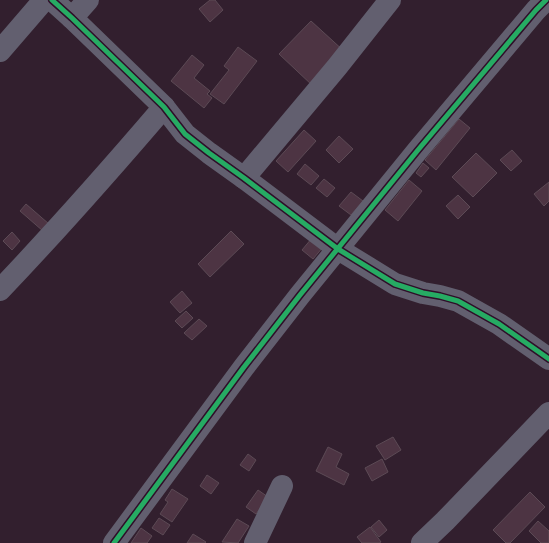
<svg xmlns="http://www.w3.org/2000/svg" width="549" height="543" viewBox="0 0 549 543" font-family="'Titillium Web',sans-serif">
  <rect width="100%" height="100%" fill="#321f2e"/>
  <g fill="#4d3443" stroke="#5c4a55">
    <polygon points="210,0 215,0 223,10 210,22 199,9"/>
    <polygon points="311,21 345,52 313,86 279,54"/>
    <polygon points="238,47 257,61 224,104 210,94 229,70 224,66"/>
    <polygon points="192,55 204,65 194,78 210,91 207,94 212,98 204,108 171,81"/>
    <polygon points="459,119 470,128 436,170 425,160"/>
    <polygon points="304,130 316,141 288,172 276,161"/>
    <polygon points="339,136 353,149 339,163 326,150"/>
    <polygon points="512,150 522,161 511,171 500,160"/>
    <polygon points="476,153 497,173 473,197 452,177"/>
    <polygon points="423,163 429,168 421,177 416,173"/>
    <polygon points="305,164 319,176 311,185 297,174"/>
    <polygon points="324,179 335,188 327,197 316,188"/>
    <polygon points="409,180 422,191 398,221 385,210"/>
    <polygon points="549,182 549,201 544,206 534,194"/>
    <polygon points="351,192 363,201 351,215 339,206"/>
    <polygon points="458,195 470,207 458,219 446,206"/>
    <polygon points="26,204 49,224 43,231 20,211"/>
    <polygon points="231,231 244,244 210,277 198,264"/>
    <polygon points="12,232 20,241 12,250 3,241"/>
    <polygon points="312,238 323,247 313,259 302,250"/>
    <polygon points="182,291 192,303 180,313 170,302"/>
    <polygon points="186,311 193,318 182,328 175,321"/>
    <polygon points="199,319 207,326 192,340 184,333"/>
    <polygon points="393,437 401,450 385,460 376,446"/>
    <polygon points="328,447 342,454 336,467 349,474 344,485 316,471"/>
    <polygon points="248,454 256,460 249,471 240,465"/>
    <polygon points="382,459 388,472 372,481 365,468"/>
    <polygon points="207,475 219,483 211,494 200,486"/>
    <polygon points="172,489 188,499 172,522 160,514 168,502 165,500"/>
    <polygon points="258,490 268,497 256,514 246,507"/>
    <polygon points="530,492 545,507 510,543 506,543 493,530"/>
    <polygon points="159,518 170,525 163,535 152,528"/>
    <polygon points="237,519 249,526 238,543 222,542"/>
    <polygon points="379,520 387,530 379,537 371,527"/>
    <polygon points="538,521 549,531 549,543 541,543 529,531"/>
    <polygon points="370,527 381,542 379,543 362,543 357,537"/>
    <polygon points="141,528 152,536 147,543 131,543"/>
    <polygon points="193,534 206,542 205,543 187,543"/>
  </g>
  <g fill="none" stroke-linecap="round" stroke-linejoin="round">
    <g stroke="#625f6f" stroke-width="22">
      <polyline points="52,0 72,18 164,107 185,134 209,153 244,178 338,249 395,284 423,293 440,296 458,301 499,324 549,359"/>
      <polyline points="72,18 88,0"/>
      <polyline points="0,51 44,0"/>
      <polyline points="244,178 337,67 390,0"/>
      <path d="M0,290c56,-59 111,-121 164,-183"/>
      <polyline points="114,543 244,367 300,295 418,150 536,10 546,0"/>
      <polyline points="255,543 282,486"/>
      <polyline points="422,543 445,521 549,413"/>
    </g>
    <g stroke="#2f0e29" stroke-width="8">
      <g id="cycleway">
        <polyline points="52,0 72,18 164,107 185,134 209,153 244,178 338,249 395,284 423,293 440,296 458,301 499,324 549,359"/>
        <polyline points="114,543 244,367 300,295 418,150 536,10 546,0"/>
      </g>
    </g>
    <use href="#cycleway" stroke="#26ab63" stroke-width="5"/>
  </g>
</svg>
